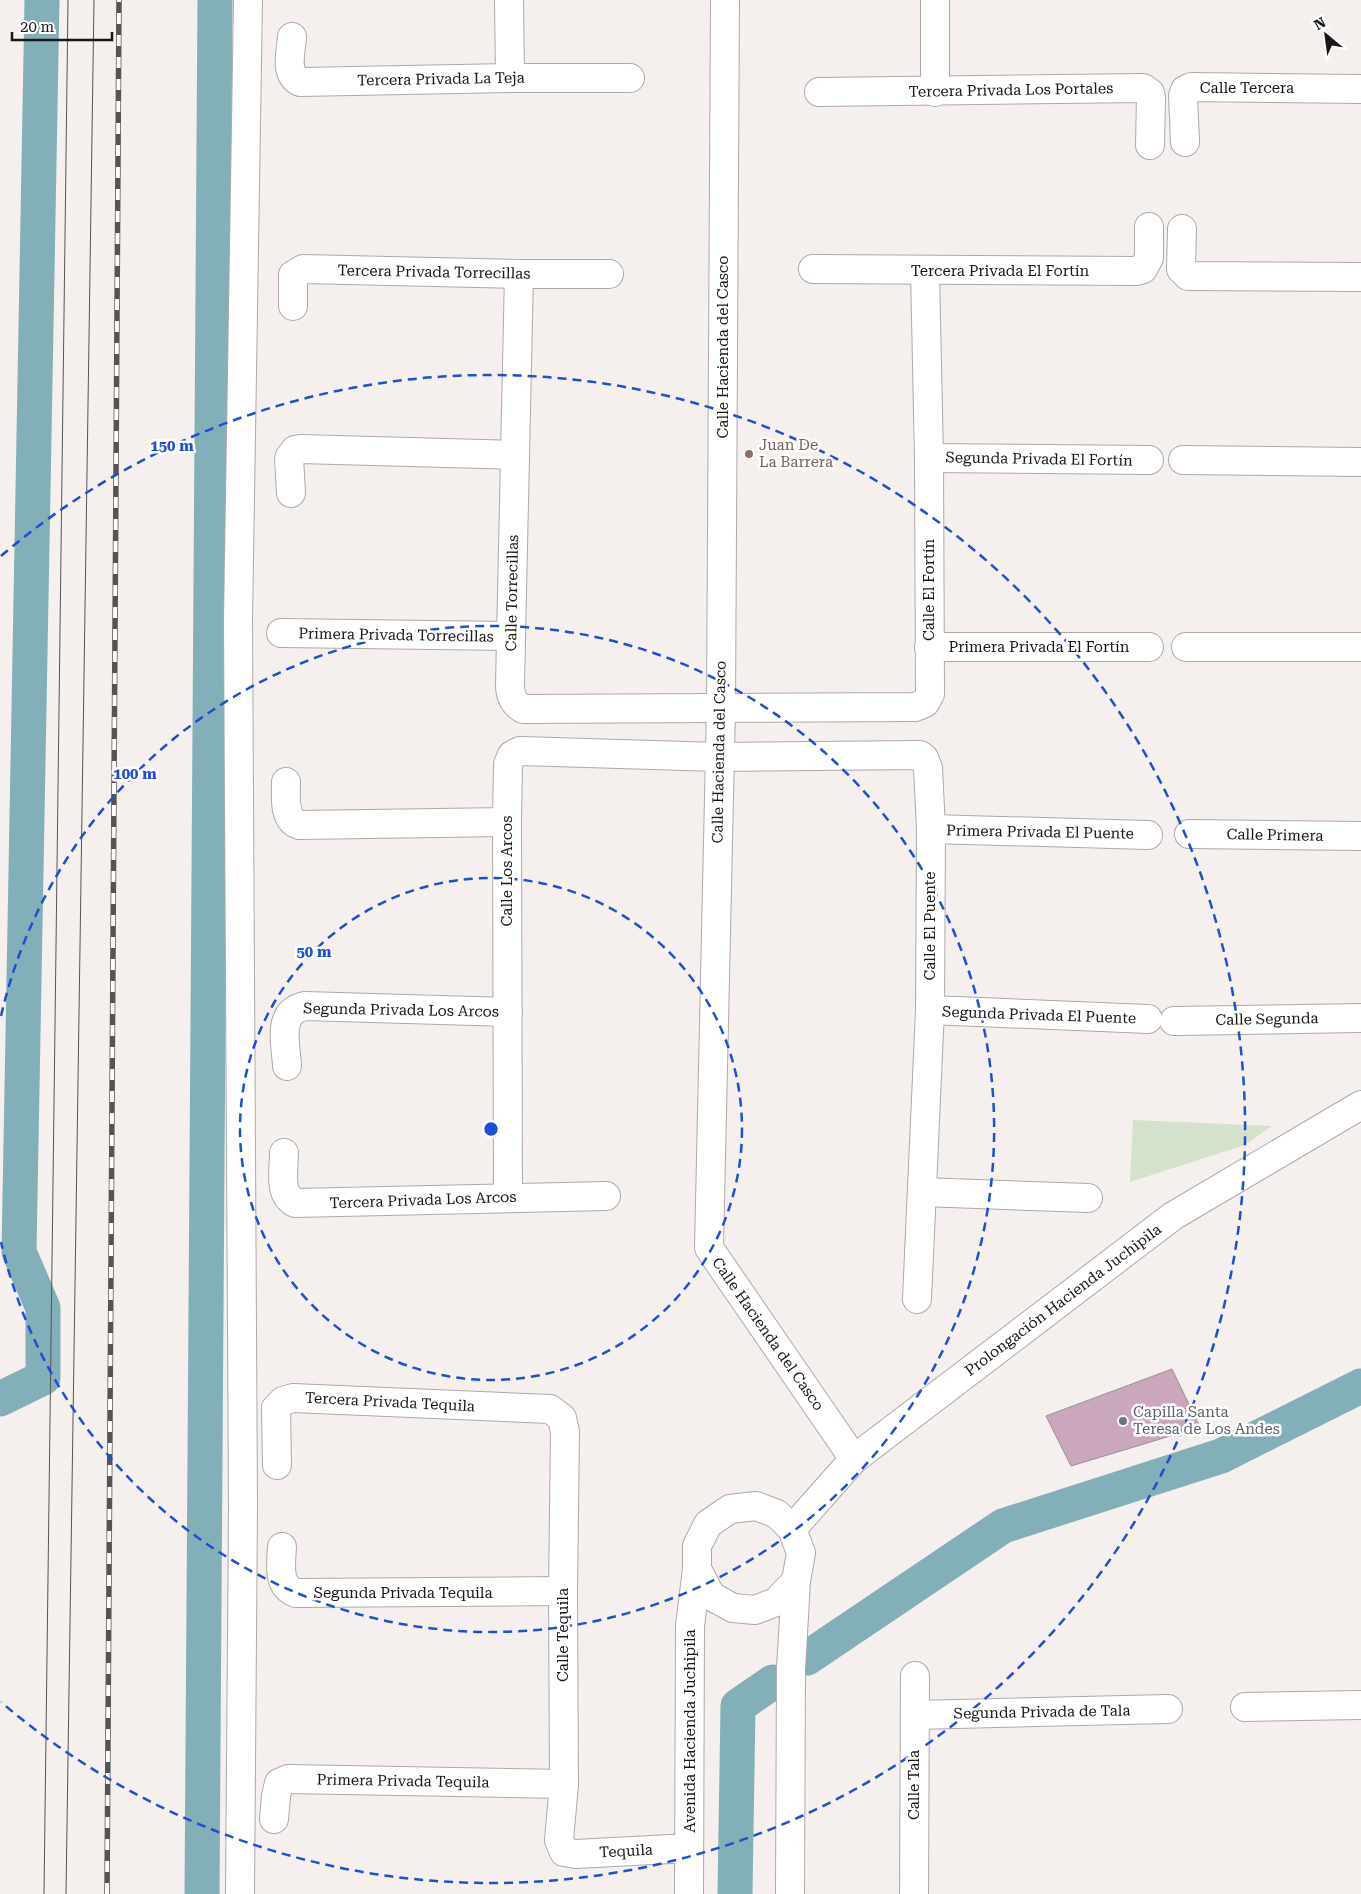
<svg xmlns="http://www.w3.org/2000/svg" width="1361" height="1894" viewBox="0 0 1361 1894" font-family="'Roboto Serif',serif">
  <rect width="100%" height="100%" fill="#f5f0ee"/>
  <polygon fill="#d5e2cb" points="1133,1120 1272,1126 1245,1145 1130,1182"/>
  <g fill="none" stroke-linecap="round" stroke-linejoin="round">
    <g stroke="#82afb8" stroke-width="35">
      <polyline points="0,1399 43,1378 43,1308 19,1252 42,0"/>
      <polyline points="807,1658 1003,1526 1221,1456 1361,1386"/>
      <polyline points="202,1894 215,0"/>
      <polyline points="735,1894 738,1706 773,1682"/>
    </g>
  </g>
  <polygon fill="#caa7bc" stroke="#959193" points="1172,1369 1200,1427 1071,1466 1046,1416"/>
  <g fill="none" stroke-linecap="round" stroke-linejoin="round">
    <g stroke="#aea9a7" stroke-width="30">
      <g id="minor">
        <polyline points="509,0 510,78"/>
        <polyline points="725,0 721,707 709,1248 854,1459"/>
        <path d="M292,37c-1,15 -8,37 8,45l210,-4h120"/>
        <polyline points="819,92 1143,88 1150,93 1151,98 1150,145"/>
        <polyline points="935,92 935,0"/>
        <polyline points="1185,142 1183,96 1185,90 1191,87 1361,89"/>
        <polyline points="1182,229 1181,269 1188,276 1361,277"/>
        <polyline points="813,269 1137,271 1143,269 1149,258 1149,227"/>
        <path d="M519,274l-9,411c0,11 3,18 13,24l392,-2 10,-4 5,-9 -1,-236 -4,-187"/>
        <polyline points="293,306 293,275 303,269 519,274 609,274"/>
        <polyline points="929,458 1149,460"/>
        <polyline points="1183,460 1361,462"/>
        <polyline points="291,493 289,458 295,450 300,449 515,455"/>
        <polyline points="281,633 510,636"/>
        <polyline points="929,647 1149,647"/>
        <polyline points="1186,647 1361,647"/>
        <path d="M286,782c0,15 -3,37 13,43l208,-3"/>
        <polyline points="931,829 1148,835"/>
        <polyline points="1189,834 1361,836"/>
        <polyline points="930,1010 1148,1019"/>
        <polyline points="1174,1021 1361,1018"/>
        <path d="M287,1066c-1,-22 -11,-54 18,-60l203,6"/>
        <path d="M284,1153c0,17 -6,41 11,50l311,-7"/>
        <polyline points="922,1192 1088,1198"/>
        <polyline points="508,1197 507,822 508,764 512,755 520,751 719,757 920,755 924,758 928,768 931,829 930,1010 917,1299"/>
        <polyline points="277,1465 276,1408 283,1401 293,1398 550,1409 562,1418 565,1432 563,1591 564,1784 559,1840 564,1852 576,1854 689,1848"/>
        <polyline points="792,1529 854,1459 1173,1216 1361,1105"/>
        <path d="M282,1547c-1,17 -5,39 14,46l267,-2"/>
        <polyline points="1245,1707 1361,1705"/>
        <polyline points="915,1715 1168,1709"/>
        <polyline points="274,1819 276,1796 279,1783 288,1779 564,1784"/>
        <polyline points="240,1894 243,1506 238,621 248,0"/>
        <polyline points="689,1894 690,1626 697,1569"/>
        <polyline points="790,1894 791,1669 796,1581 801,1553 792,1529 777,1514 756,1506 730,1509 708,1524 697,1546 697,1569 711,1596 733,1608 755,1610 776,1602 796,1581"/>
        <polyline points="914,1894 915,1676"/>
      </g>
    </g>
    <use href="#minor" stroke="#fff" stroke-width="28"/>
    <g stroke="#565353" stroke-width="1">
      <polyline points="44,1894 68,0"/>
      <polyline points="66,1894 94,0"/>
    </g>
    <g stroke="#565353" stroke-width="5.5">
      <polyline id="rail" points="107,1894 119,0"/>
    </g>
    <use href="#rail" stroke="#fff" stroke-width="4" stroke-dasharray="11" stroke-linecap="butt"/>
  </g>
  <g fill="none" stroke="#1d4ed8" stroke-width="2.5" stroke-dasharray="9 6">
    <circle cx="491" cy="1129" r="251"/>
    <path d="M1 1016A503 503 0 1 1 1 1242"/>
    <path d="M1 556A754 754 0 1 1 1 1702"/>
  </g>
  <circle fill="#8d6e63" stroke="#fff" stroke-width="2" cx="749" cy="454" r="5"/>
  <circle fill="#6b7280" stroke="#fff" stroke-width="2" cx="1123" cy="1421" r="5"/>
  <g text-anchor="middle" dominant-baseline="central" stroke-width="5" stroke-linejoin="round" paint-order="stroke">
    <g font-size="15" fill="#181616" stroke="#fff">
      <text transform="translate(441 79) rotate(-1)">Tercera Privada La Teja</text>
      <text x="1247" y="88">Calle Tercera</text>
      <text transform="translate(1011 90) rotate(-1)">Tercera Privada Los Portales</text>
      <text x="1000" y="271">Tercera Privada El Fortín</text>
      <text transform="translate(434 272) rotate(1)">Tercera Privada Torrecillas</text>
      <text transform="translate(723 347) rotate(-90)">Calle Hacienda del Casco</text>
      <text transform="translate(1039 459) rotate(1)">Segunda Privada El Fortín</text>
      <text transform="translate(929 590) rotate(-90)">Calle El Fortín</text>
      <text transform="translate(512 593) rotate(-89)">Calle Torrecillas</text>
      <text transform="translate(396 635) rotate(1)">Primera Privada Torrecillas</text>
      <text x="1039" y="647">Primera Privada El Fortín</text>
      <text transform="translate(719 752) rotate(-89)">Calle Hacienda del Casco</text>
      <text transform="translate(1040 832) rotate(1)">Primera Privada El Puente</text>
      <text transform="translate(1275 835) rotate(1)">Calle Primera</text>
      <text transform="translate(507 871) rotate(-90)">Calle Los Arcos</text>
      <text transform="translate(930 926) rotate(-90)">Calle El Puente</text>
      <text transform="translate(401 1010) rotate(1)">Segunda Privada Los Arcos</text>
      <text transform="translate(1039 1015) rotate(2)">Segunda Privada El Puente</text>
      <text transform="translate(1267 1019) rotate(-1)">Calle Segunda</text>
      <text transform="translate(423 1200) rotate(-2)">Tercera Privada Los Arcos</text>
      <text transform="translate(1063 1300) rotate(-37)">Prolongación Hacienda Juchipila</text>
      <text transform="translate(768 1334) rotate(55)">Calle Hacienda del Casco</text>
      <text transform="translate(390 1402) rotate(3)">Tercera Privada Tequila</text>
      <text x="403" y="1593">Segunda Privada Tequila</text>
      <text transform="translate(563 1635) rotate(-90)">Calle Tequila</text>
      <text transform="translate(1042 1712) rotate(-1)">Segunda Privada de Tala</text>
      <text transform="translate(690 1731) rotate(-90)">Avenida Hacienda Juchipila</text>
      <text transform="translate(403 1781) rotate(1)">Primera Privada Tequila</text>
      <text transform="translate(914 1785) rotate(-90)">Calle Tala</text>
      <text transform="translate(626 1851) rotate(-3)">Tequila</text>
    </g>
    <g font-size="15" fill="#785e54" stroke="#fff" text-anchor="start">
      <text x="759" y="445">Juan De<tspan x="759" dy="17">La Barrera</tspan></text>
    </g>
    <g font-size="15" fill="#5b616d" stroke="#fff" text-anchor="start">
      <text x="1133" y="1412">Capilla Santa<tspan x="1133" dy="17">Teresa de Los Andes</tspan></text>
    </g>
  </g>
  <circle cx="491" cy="1129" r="8" fill="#1d4ed8" stroke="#fff" stroke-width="2.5"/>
  <g font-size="15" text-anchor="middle" font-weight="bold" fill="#1d4ed8" stroke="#fff" stroke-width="5" stroke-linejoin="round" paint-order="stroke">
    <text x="172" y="451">150 m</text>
    <text x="135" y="779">100 m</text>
    <text x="314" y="957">50 m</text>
  </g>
  <g transform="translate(1326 35) rotate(331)" stroke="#ffffff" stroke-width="4" paint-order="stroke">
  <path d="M0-4L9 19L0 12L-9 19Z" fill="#181616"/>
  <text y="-8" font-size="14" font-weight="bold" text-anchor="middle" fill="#181616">N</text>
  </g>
  <path d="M12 32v8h100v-8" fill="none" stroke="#181616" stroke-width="2.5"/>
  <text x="20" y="32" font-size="15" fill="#181616" stroke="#ffffff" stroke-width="4" paint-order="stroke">20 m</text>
</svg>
